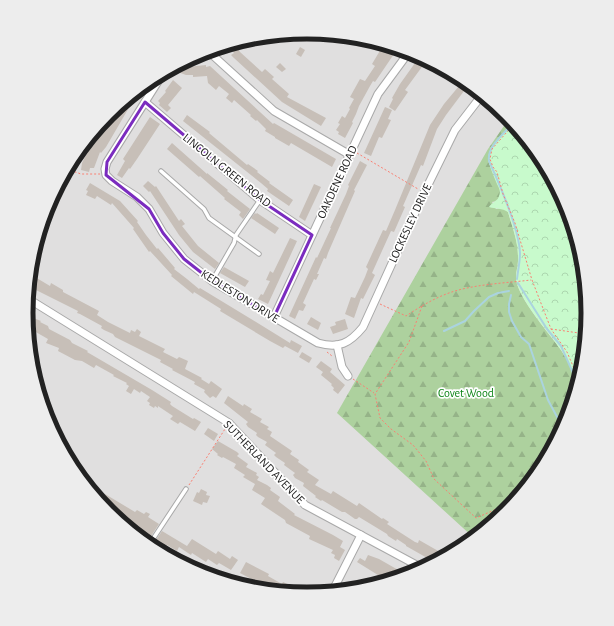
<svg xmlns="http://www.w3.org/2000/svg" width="614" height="626" viewBox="0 0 614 626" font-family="'Alegreya Sans',sans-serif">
  <defs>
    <pattern id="forest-firs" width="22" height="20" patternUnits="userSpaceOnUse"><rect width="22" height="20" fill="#add19e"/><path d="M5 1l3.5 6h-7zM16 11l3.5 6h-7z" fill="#95b388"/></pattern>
    <pattern id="park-crowns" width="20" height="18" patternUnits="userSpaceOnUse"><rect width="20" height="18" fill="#c8facc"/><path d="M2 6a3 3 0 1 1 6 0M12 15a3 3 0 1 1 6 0" fill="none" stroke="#acd6af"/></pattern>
  </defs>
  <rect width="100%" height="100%" fill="#f2efe9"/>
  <circle fill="#e0dfdf" cx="307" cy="313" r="280"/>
  <path fill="url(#forest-firs)" d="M506,123h2l1,4 -18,20 -3,14 12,28v6l-3,6 -5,1 4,7 7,-1 5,4c4,14 10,29 10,44 1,10 -4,19 -1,28 7,21 31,48 44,66 7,10 12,23 17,34l-11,37 -26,48 -35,43 -32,26 -137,-125 151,-264z"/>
  <path fill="url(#park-crowns)" d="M510,119l31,38 26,49 16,52 5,55 -5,55 -5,16c-5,-11 -10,-24 -17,-34 -13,-19 -36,-43 -44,-66 -3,-9 2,-18 1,-27 0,-16 -6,-31 -10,-45 -6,-4 -12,-3 -19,-5 3,-5 9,-6 10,-11 2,-5 0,-8 -2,-12 -14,-33 -11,-31 12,-57l-1,-4h-2z"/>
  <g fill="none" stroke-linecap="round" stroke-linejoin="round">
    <g stroke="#aad3df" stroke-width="2">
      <path d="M513,123c-9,11 -26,23 -24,38 10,22 30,69 31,92 0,9 -2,17 -3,26"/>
      <polyline points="518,283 547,329 561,346 578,384"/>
      <polyline points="511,295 509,304 509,312 512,321 521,337 529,344 548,400 563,428"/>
      <polyline points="444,331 465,321 474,311 489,297 498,293 509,291"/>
    </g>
  </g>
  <g fill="#c7bfb8">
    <polygon points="340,35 362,37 369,39 366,44 362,42 360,45"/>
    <polygon points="384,44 397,48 396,51 375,82 373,81 370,86 359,106 356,114 352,122 353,123 345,138 338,134 339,132 336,130 340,124 338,123 342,116 345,118 350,109 349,108 354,99 350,97 360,79 365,81 375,66 372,64"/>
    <polygon points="236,45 240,52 262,72 265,69 274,77 272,79 289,94 287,97 326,118 321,126 282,102 234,58 231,55 234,53 230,48"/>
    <polygon points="300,47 305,50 301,57 296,54"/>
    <polygon points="420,56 427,60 405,90 408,92 395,111 389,107 393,99 392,98 400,84"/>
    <polygon points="280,63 286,69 282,72 276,67"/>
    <polygon points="177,65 181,66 182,65 187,67 206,65 206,67 210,66 273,124 274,123 336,159 332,167 291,143 289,146 275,138 275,137 265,131 266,129 257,120 256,121 250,116 251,115 234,100 232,103 226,98 229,94 219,86 216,90 208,83 207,76 193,77 193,75 186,75 175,71"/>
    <polygon points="173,80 182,88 168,105 171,108 167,112 159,105 160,103 158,101 166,92 165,91"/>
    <polygon points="464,80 470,85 464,91 446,115 437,129 423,166 421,165 403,206 405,207 394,232 391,231 372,273 375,275 363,299 361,298 354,318 345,314 351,297 355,298 365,277 368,269 366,267 383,230 386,231 395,210 430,125 444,104"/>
    <polygon points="141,87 106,147 101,153 100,152 94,168 90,168 89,172 81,170 82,163 90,147 114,109"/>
    <polygon points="385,107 392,110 388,119 391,120 382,138 379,137 371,156 364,153"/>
    <polygon points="187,115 210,132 209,133 247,165 248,164 258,171 257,172 270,182 269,183 293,200 289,206 267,191 268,189 261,183 183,121"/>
    <polygon points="150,117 160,124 137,159 130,169 129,168 122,178 117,175 125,161 123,159"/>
    <polygon points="172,143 207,174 207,173 228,190 227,191 250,209 243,219 239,215 241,212 224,199 225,198 200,176 199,177 167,149"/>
    <polygon points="360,161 367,165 354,190 355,191 328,253 326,259 324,258 317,274 319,274 316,280 314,279 303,303 306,305 303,311 299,310 295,319 289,316 316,257 317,258 331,228 330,228 346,194 349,186 348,185"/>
    <polygon points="148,181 155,187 156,186 179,221 181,219 185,224 182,226 198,246 219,263 215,269 193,252 179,235 150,191 149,192 143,186"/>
    <polygon points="90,183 120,201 138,221 137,222 146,235 157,249 158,248 175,268 174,269 187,279 199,289 200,288 269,330 290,343 291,340 302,346 298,353 285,346 283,348 270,341 220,311 221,309 194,292 193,294 171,276 172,275 150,251 149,252 133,229 134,228 112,203 111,205 97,196 95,199 86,195 88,191 86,190"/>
    <polygon points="314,184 321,187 305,221 299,217"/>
    <polygon points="255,213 256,214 257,213 279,228 275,234 251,218"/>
    <polygon points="290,238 297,241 268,304 258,299 261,294 263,295 270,281 266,280 270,271 273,273"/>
    <polygon points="224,267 249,281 245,287 220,273"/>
    <polygon points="30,274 50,286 51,283 63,290 63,292 99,311 97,315 108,322 130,333 131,330 135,332 137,329 141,332 139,336 165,349 163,352 177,359 179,357 188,361 185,369 202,378 201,379 209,384 211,381 222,389 216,398 213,396 210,398 204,392 205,390 194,384 195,382 172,370 173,369 160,362 161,360 115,337 113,334 104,330 101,328 102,326 80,314 77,313 78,311 34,289 35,288 31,286 32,284 29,282"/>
    <polygon points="26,315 41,321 40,322 48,326 49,329 70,340 72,343 88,351 87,352 99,359 152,390 171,402 170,404 172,406 193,419 194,418 201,422 195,431 180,422 178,424 170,419 173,416 158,406 158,408 155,406 154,408 149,405 150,403 147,401 150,397 141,391 140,393 134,389 131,394 126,391 129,386 126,384 127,383 113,376 114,375 96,365 94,368 82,361 75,360 58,351 59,348 46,343 48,339 27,327"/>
    <polygon points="311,317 321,323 318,330 307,324"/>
    <polygon points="345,319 348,329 333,334 330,327 336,325 335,322"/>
    <polygon points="302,352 312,358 309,363 299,357"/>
    <polygon points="321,361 332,369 330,372 345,385 338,394 333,390 334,388 331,385 332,384 321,375 323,372 316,367"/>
    <polygon points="228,396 243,406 244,404 252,409 250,412 262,419 260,422 269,427 267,429 272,432 270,436 292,451 290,454 299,460 298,462 309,470 307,472 319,480 315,485 331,494 333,491 357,506 359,503 382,519 383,518 389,522 387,524 415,542 418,543 419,540 440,552 441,549 450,554 436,561 430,558 429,559 406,546 406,545 397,539 396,541 388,536 387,534 359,517 357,519 355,519 345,512 342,512 322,500 321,501 315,497 316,496 303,486 304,483 295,478 293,475 295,473 284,465 285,463 276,457 274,455 276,453 265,445 267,442 258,437 256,435 257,433 248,427 246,424 248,422 224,403"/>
    <polygon points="208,428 218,434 214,441 204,434"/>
    <polygon points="218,441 237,452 239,454 237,456 248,464 246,467 257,473 256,475 259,477 257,480 267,485 271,488 270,490 280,497 278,501 295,514 294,515 333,535 343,541 340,547 345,550 339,561 334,558 335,555 331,553 333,550 309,539 310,536 286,523 285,520 261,504 265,498 252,490 255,484 243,477 245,475 234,468 236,464 223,457 222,458 217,455 218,454 212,449"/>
    <polygon points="85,482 135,512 137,510 144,514 146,512 150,514 148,517 159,524 151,536 133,524 108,511"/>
    <polygon points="201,489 207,492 206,495 210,496 207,503 203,502 202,505 193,501 197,492 199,493"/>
    <polygon points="162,531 187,546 192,539 216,554 218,551 230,559 232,556 238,560 231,570 219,563 217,565 208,559 206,562 192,553 191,555 179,547 177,551 167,545 166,547 158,542 156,540"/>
    <polygon points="368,555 379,559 407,575 390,580 387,579 386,580 357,562 360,558 365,561"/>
    <polygon points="246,562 269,574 268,576 282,584 283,582 309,594 274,591 240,573"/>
  </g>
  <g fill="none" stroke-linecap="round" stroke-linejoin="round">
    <g stroke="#a9a9a9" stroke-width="5.5">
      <g id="lane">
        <polyline points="161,171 204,209 209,218 259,254"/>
        <polyline points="212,281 234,243 236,235 260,200"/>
        <polyline points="149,545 186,489"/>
      </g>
    </g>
    <g stroke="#a9a9a9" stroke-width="9">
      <g id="street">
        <polyline points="208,51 274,111 350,155"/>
        <polyline points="192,57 203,55 209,51"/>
        <path d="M164,72l-57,90 -2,7 1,6 6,6 25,16 12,12 14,24 21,26 28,22 106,62c21,6 32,0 45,-16l61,-134 31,-63 27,-35"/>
        <polyline points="145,102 260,200 312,235"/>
        <polyline points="27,298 229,423 305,505 422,568"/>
        <polyline points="274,317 378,94 409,52"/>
        <polyline points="337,345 342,367 348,376"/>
        <polyline points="199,572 199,573"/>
        <polyline points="332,592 361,535"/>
      </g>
    </g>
    <g stroke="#fa8072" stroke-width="1" stroke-dasharray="2 2" stroke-linecap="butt">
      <polyline points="514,124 492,149 490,159 493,167 497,172 503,194 515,223 532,280 551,329 567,352 579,380"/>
      <polyline points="357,153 418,189"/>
      <polyline points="67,169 81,174 100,174"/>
      <path d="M380,304l26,12c15,-10 32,-20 49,-25 24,-7 51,-8 76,-11"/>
      <polyline points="422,306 409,342 375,394 380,418 391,429 413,445 426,461 434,479 476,518 508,504 524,489"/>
      <polyline points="551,329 586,334"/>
      <polyline points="327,352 332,356"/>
      <polyline points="353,379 374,393"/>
      <polyline points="189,485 225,429"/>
    </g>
    <use href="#lane" stroke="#fff" stroke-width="3.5"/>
    <use href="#street" stroke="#fff" stroke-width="7"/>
  </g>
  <path fill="none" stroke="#7b2cbf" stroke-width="3" stroke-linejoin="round" d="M145,102l115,98 52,35 -38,82 -62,-36 -28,-22 -21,-26 -14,-24 -43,-34 1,-13z"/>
  <g text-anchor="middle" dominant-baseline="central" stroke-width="3.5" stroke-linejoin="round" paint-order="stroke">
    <g font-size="12" fill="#222" stroke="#fff">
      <text transform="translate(227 170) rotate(39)">LINCOLN GREEN ROAD</text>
      <text transform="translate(337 182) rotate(-65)">OAKDENE ROAD</text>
      <text transform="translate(410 223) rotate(-65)">LOCKESLEY DRIVE</text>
      <text transform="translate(240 296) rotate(32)">KEDLESTON DRIVE</text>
      <text transform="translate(264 462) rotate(46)">SUTHERLAND AVENUE</text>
    </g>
    <g font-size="12" fill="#0c8416" stroke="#fff">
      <text x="466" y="393">Covet Wood</text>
    </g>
  </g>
  <path d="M0 0H614V626H0ZM33 313a274 274 0 1 1 548 0a274 274 0 1 1-548 0Z" fill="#ededed" fill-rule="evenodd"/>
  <path fill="none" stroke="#222" stroke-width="5" d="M33 313a274 274 0 1 1 548 0a274 274 0 1 1-548 0Z"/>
</svg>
